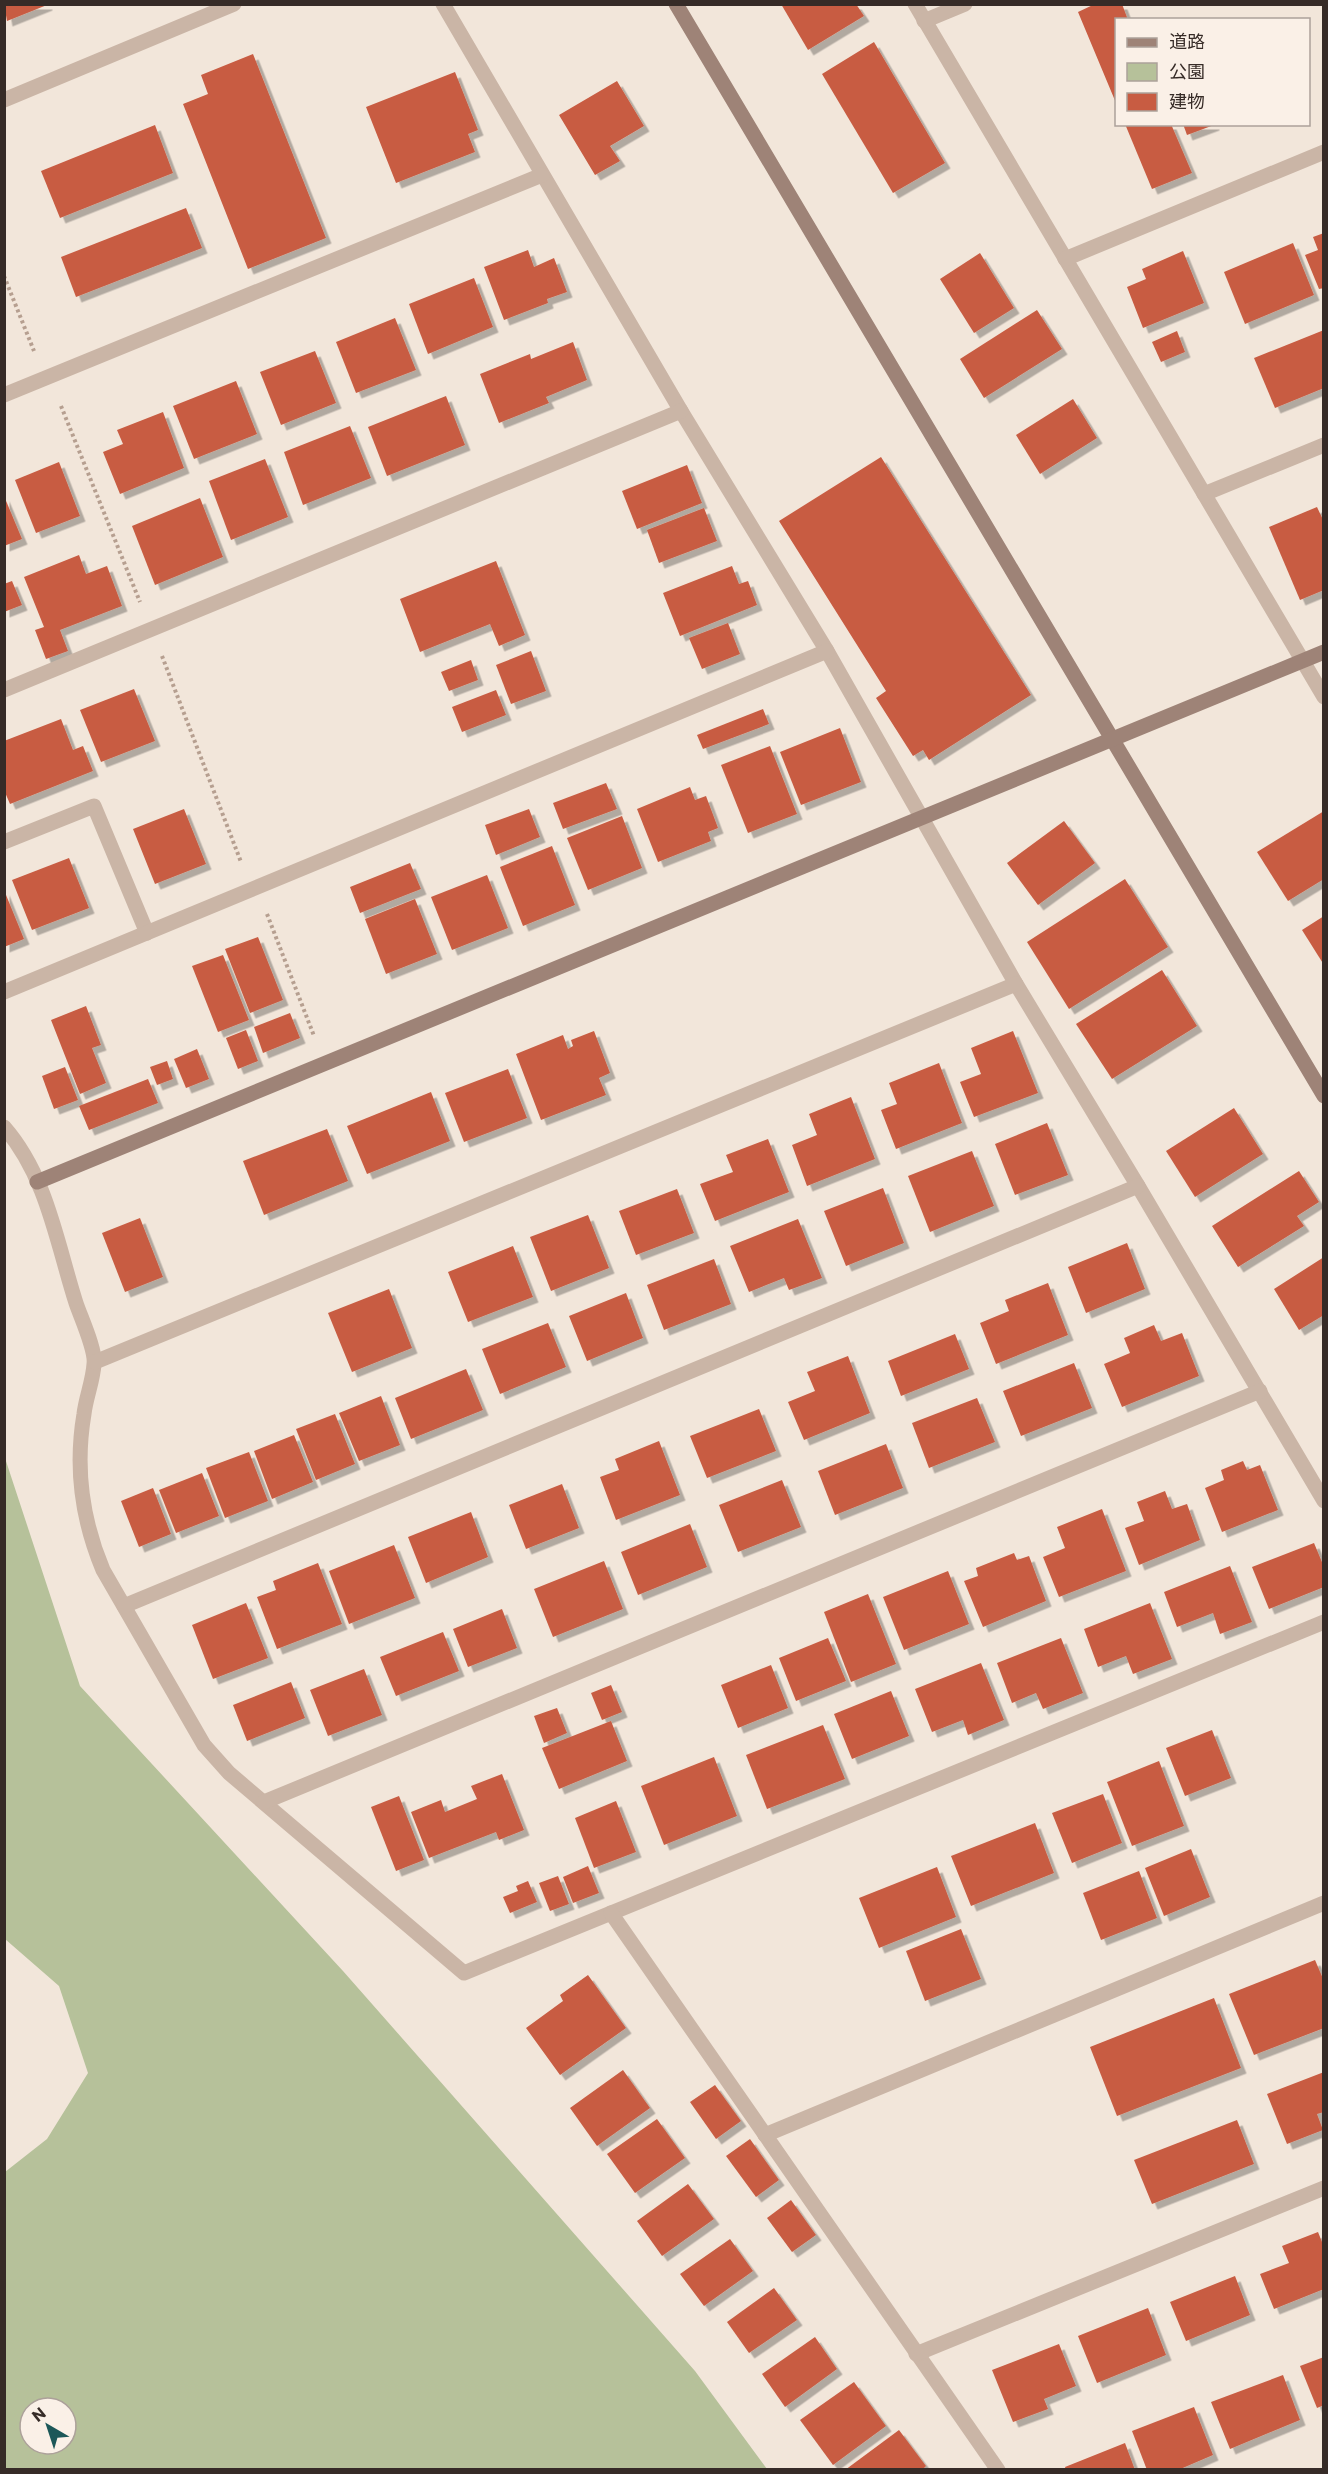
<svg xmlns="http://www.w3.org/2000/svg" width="1328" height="2474" viewBox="0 0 1328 2474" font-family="Commissioner,'Noto Sans JP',sans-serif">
  <defs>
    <filter id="shadow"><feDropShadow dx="5.5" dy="5.5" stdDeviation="0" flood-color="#0004"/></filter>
  </defs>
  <rect width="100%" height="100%" fill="#f2e6da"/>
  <path fill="#b6c19a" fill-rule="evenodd" d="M4,1455l76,231 263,285 352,400 72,98h-762v-297l42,-33 41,-66 -29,-87 -54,-47zM30,2408h36v36h-36z"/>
  <g fill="#c85c42" filter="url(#shadow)">
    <polygon points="4,4 47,4 47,5 7,21"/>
    <polygon points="781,4 856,4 864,16 808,50"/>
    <polygon points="1095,4 1122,4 1128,20 1116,20 1116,103 1078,12"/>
    <polygon points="874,42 945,163 893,193 822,74"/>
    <polygon points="253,54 326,238 248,269 183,104 208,94 201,75"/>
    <polygon points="455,72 478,130 468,134 475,152 396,183 366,107"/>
    <polygon points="617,81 644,126 610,146 620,161 595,175 559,115"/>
    <polygon points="1125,124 1171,124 1192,173 1152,189"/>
    <polygon points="1183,124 1214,124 1214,125 1187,135"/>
    <polygon points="155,125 173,173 60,218 41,171"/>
    <polygon points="186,208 202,248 76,297 61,257"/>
    <polygon points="1324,233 1324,288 1319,289 1305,255 1318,250 1313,237"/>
    <polygon points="1293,243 1314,295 1245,324 1224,272"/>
    <polygon points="528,250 534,267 554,258 567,292 547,299 548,303 504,320 484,267"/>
    <polygon points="1183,251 1204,303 1143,328 1127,287 1146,279 1142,269"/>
    <polygon points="980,253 1014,308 974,333 940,279"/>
    <polygon points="474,278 493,327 428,354 409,304"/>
    <polygon points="1037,310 1062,349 984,398 960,359"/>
    <polygon points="395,318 416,370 356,393 336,342"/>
    <polygon points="1324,330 1324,388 1275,408 1254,358"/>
    <polygon points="1177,331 1185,352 1161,362 1152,342"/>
    <polygon points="573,342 587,380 546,397 549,403 499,423 480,374 530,354 531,359"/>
    <polygon points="315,351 336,403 281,425 260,372"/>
    <polygon points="236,381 257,434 194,459 173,406"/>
    <polygon points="446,396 465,445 387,476 368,427"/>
    <polygon points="1073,399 1097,438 1040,474 1016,435"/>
    <polygon points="163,412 184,468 120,494 103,452 123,444 117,430"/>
    <polygon points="350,426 371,478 303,505 284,452"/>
    <polygon points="881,457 1031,695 929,760 923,750 913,756 876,698 886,691 779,521"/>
    <polygon points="265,459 288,517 231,540 209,481"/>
    <polygon points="59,462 80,516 36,533 15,480"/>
    <polygon points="687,465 702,503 637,529 622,491"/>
    <polygon points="4,496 22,539 4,546"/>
    <polygon points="200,498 223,557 155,585 132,526"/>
    <polygon points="1317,507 1324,522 1324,590 1300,600 1269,527"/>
    <polygon points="704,508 717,541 659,563 647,530"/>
    <polygon points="79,555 86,574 107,566 122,606 60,630 68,651 46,659 35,630 44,627 24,577"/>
    <polygon points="496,561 525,635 499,646 490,624 420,652 400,599"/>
    <polygon points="732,566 739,584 748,581 757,605 680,636 663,593"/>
    <polygon points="12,581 22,605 4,612 4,584"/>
    <polygon points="728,623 740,654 702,669 689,638"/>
    <polygon points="531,651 546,691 511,704 496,665"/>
    <polygon points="471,660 478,680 449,691 441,672"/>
    <polygon points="134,689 155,741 101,762 80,710"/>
    <polygon points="496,690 506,715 462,732 452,707"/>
    <polygon points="763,709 769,724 703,749 697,735"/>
    <polygon points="61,719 73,750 83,746 93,771 10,804 4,790 4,741"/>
    <polygon points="840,728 861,782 801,805 780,752"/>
    <polygon points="770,746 797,814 748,833 721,765"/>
    <polygon points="606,783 617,809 563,829 553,803"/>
    <polygon points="690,787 695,800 706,796 718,828 708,832 711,841 658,862 637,809"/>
    <polygon points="184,809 206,864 155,884 133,829"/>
    <polygon points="529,809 540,837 496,855 485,825"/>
    <polygon points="1324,811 1324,879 1288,901 1257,852"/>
    <polygon points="622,816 642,868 588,890 567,838"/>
    <polygon points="1064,821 1095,863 1038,905 1007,863"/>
    <polygon points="552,846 575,905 523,926 500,867"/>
    <polygon points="69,858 89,908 32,930 12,880"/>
    <polygon points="410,863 421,889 360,913 350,887"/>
    <polygon points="487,875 508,928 452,950 431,897"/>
    <polygon points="1125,879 1168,947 1069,1009 1027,942"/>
    <polygon points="4,890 24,939 4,947"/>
    <polygon points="415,899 437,954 386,974 365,919"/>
    <polygon points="1324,916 1324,965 1302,930"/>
    <polygon points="258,937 283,1000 250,1013 225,949"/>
    <polygon points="223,955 249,1020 218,1032 192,966"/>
    <polygon points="1162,970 1197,1026 1112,1079 1076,1024"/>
    <polygon points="86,1006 101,1045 92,1048 106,1083 80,1094 51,1020"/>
    <polygon points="290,1013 300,1038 263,1053 254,1027"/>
    <polygon points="246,1030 258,1061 238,1069 226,1038"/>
    <polygon points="594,1031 610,1073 599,1078 606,1095 541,1120 516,1054 563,1035 568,1049 573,1046 571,1040"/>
    <polygon points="1013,1031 1038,1093 974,1117 960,1082 981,1074 971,1048"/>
    <polygon points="197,1049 209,1079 186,1088 174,1059"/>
    <polygon points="167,1061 173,1079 157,1085 150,1067"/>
    <polygon points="939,1063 962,1123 896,1149 881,1110 897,1104 889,1083"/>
    <polygon points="65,1067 78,1100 54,1109 42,1076"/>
    <polygon points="508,1069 527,1118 464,1142 445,1093"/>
    <polygon points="148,1079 158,1103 89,1130 79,1106"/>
    <polygon points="431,1092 450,1141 367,1174 347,1126"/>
    <polygon points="851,1097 875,1159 807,1186 792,1145 817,1135 809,1114"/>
    <polygon points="1234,1108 1263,1154 1195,1197 1166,1151"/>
    <polygon points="1047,1123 1068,1175 1015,1195 995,1144"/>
    <polygon points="327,1129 348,1181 264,1215 243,1161"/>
    <polygon points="768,1139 789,1192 715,1221 700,1184 733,1172 726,1155"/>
    <polygon points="972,1151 994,1206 930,1232 908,1176"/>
    <polygon points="1299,1171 1319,1202 1297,1216 1304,1226 1238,1267 1212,1226"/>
    <polygon points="883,1188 904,1243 846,1266 824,1211"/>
    <polygon points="677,1189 694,1233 636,1255 619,1211"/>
    <polygon points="588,1215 609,1268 551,1291 530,1237"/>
    <polygon points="140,1218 163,1277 125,1292 102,1233"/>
    <polygon points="798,1219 822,1278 789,1290 784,1278 749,1292 730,1246"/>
    <polygon points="1127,1243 1145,1289 1086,1313 1068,1267"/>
    <polygon points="513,1246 533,1297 468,1322 448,1272"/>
    <polygon points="1324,1257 1324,1315 1299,1330 1274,1289"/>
    <polygon points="714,1259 731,1304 664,1330 647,1285"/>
    <polygon points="1048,1283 1068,1335 996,1364 980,1323 1009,1311 1005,1300"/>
    <polygon points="389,1289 412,1348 352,1372 328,1313"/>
    <polygon points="626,1293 643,1338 587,1361 569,1316"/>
    <polygon points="548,1323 566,1367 500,1394 482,1349"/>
    <polygon points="1154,1325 1161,1341 1182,1333 1199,1376 1122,1407 1104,1364 1130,1353 1124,1338"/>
    <polygon points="955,1334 969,1369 901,1396 888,1361"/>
    <polygon points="848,1356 870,1413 804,1440 788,1402 815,1391 807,1372"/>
    <polygon points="1074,1363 1092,1408 1021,1436 1003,1391"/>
    <polygon points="466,1369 483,1410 411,1439 395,1398"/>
    <polygon points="381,1396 400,1445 359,1461 339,1413"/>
    <polygon points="977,1398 995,1442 929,1468 912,1423"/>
    <polygon points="759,1409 776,1451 707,1478 690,1436"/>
    <polygon points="335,1414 355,1464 316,1480 296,1429"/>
    <polygon points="294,1435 313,1482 272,1499 254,1451"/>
    <polygon points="659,1441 680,1495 616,1520 600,1477 619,1470 615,1459"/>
    <polygon points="886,1444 903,1488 835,1515 818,1471"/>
    <polygon points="249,1452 268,1501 225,1518 206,1468"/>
    <polygon points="1243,1461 1247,1470 1260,1465 1278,1510 1222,1532 1205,1488 1224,1480 1221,1470"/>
    <polygon points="202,1473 219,1516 176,1533 159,1490"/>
    <polygon points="782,1480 801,1527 738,1552 719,1505"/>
    <polygon points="562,1484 579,1528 526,1549 509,1505"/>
    <polygon points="153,1488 171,1534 139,1547 121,1501"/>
    <polygon points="1165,1491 1172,1509 1187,1504 1200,1540 1139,1565 1125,1528 1144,1521 1137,1502"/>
    <polygon points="1102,1509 1126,1571 1059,1597 1043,1557 1065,1548 1057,1527"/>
    <polygon points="471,1512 488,1557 426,1583 408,1537"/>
    <polygon points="690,1524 707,1567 638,1595 621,1552"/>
    <polygon points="1314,1543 1324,1567 1324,1587 1269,1609 1252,1567"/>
    <polygon points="394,1545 415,1598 349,1624 329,1571"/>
    <polygon points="1014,1553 1017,1560 1029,1556 1046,1601 983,1627 964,1581 978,1576 976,1568"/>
    <polygon points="604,1561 623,1609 553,1637 534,1589"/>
    <polygon points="318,1563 342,1624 277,1649 257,1597 276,1590 273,1581"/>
    <polygon points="1230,1566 1252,1622 1220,1634 1213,1613 1177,1627 1164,1592"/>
    <polygon points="948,1571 969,1624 904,1650 883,1597"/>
    <polygon points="868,1594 896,1664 851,1682 824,1612"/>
    <polygon points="246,1603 268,1658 213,1679 192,1625"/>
    <polygon points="1150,1603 1172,1659 1133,1674 1126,1656 1098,1667 1084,1629"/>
    <polygon points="502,1609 517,1648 468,1667 453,1629"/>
    <polygon points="443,1632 459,1671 396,1696 380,1657"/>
    <polygon points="828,1638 846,1681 796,1701 779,1658"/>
    <polygon points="1061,1638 1083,1693 1043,1709 1036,1693 1012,1703 997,1663"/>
    <polygon points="981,1663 1004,1720 968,1735 963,1720 932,1732 915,1689"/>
    <polygon points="771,1665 788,1708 738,1728 721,1685"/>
    <polygon points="364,1669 382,1715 328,1736 310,1690"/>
    <polygon points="291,1682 305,1718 247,1741 233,1705"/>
    <polygon points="611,1685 622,1712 602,1720 591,1693"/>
    <polygon points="891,1691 909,1736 852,1759 834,1714"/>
    <polygon points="557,1708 567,1733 544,1743 534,1716"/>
    <polygon points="611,1721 627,1761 559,1789 542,1748"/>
    <polygon points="823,1725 845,1779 767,1809 746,1755"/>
    <polygon points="1212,1730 1231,1778 1185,1796 1166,1748"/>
    <polygon points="714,1757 737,1816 664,1845 641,1786"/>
    <polygon points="1159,1761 1184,1826 1132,1846 1107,1782"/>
    <polygon points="502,1774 524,1830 499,1840 496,1832 429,1858 411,1812 441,1800 445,1812 477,1799 471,1786"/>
    <polygon points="1103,1794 1122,1843 1072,1863 1052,1813"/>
    <polygon points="399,1796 424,1860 396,1871 371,1807"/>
    <polygon points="616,1801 636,1852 594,1868 575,1818"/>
    <polygon points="1035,1823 1054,1873 971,1906 951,1856"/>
    <polygon points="1191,1849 1210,1897 1164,1916 1145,1868"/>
    <polygon points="588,1866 599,1893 573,1903 563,1877"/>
    <polygon points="937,1867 956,1917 879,1948 859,1898"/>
    <polygon points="1139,1871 1157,1918 1101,1940 1083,1893"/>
    <polygon points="558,1876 569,1904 550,1911 539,1883"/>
    <polygon points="528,1881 537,1902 510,1913 503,1897 518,1891 516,1886"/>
    <polygon points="961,1929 981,1979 925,2001 906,1951"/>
    <polygon points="1315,1960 1324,1981 1324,2028 1254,2055 1229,1994"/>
    <polygon points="588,1975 626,2028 560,2075 526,2028 563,2001 560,1995"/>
    <polygon points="1214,1998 1241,2068 1117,2116 1090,2047"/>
    <polygon points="623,2070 650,2108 597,2146 570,2108"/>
    <polygon points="1324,2072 1324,2112 1317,2114 1323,2130 1287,2144 1267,2094"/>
    <polygon points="715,2085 741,2121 716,2139 690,2102"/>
    <polygon points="657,2119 685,2158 635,2193 607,2154"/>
    <polygon points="1237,2120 1254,2164 1152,2204 1134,2160"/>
    <polygon points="750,2139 779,2180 756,2197 726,2156"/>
    <polygon points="688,2184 714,2219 662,2256 637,2221"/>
    <polygon points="791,2200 816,2235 792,2252 767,2218"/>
    <polygon points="1318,2232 1324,2247 1324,2289 1274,2309 1260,2274 1289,2263 1282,2246"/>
    <polygon points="730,2239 753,2271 704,2306 680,2274"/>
    <polygon points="1235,2276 1250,2315 1186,2341 1170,2302"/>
    <polygon points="774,2288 797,2320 749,2353 727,2322"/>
    <polygon points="1148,2308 1166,2355 1097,2383 1078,2336"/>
    <polygon points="815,2337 837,2369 785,2407 762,2374"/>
    <polygon points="1059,2344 1076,2386 1044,2399 1048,2409 1013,2422 992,2370"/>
    <polygon points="1324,2357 1324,2405 1317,2408 1300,2366"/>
    <polygon points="1283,2375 1300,2420 1230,2449 1211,2402"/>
    <polygon points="854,2382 886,2426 833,2465 800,2420"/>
    <polygon points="1194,2407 1213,2455 1178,2470 1147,2470 1132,2431"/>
    <polygon points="899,2430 926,2466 922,2470 845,2470"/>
    <polygon points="1125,2443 1135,2470 1066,2470 1065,2467"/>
  </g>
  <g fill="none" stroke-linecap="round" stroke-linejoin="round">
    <g stroke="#b69f90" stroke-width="4" stroke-dasharray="3 3" stroke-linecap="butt">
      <polyline points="4,276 34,351"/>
      <polyline points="61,406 140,602"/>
      <polyline points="162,656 241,862"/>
      <polyline points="267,914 314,1036"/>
    </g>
    <g stroke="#cab5a6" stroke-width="15">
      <polyline points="443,4 681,411 827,651 1016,984 1138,1186 1324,1501"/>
      <polyline points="915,4 1324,697"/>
      <polyline points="924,21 965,4"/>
      <polyline points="4,100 234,4"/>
      <polyline points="1065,259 1324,152"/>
      <polyline points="4,395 542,175"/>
      <polyline points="1204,494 1324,445"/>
      <polyline points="4,690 681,411"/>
      <polyline points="4,842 94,806 147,933"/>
      <polyline points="4,992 827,651"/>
      <path d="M4,1127c43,49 53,117 72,176 5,15 20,47 18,61 -1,17 -8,33 -10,50 -9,53 -2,106 19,156l101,175 25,28 235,200 860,-351"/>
      <polyline points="95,1362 1016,984"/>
      <polyline points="124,1606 1138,1186"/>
      <polyline points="264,1802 1260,1391"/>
      <polyline points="611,1913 998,2470"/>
      <polyline points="765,2135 1324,1903"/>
      <polyline points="916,2354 1324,2188"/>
    </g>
    <g stroke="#9e8377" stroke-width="15">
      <polyline points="676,4 1324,1096"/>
      <polyline points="37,1182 1324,652"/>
    </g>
  </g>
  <rect width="1328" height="2474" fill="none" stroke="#362b27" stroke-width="12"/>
  <rect x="1115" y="18" width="195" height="108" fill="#faf0e7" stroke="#aca19a" stroke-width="1.5"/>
  <rect x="1127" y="38" width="30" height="9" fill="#9e8377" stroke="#aca19a" stroke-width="1.5"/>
  <text x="1169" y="48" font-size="18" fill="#362b27">道路</text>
  <rect x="1127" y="63" width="30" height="18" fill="#b6c19a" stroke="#aca19a" stroke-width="1.5"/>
  <text x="1169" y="78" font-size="18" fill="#362b27">公園</text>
  <rect x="1127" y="93" width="30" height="18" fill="#c85c42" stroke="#aca19a" stroke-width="1.5"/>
  <text x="1169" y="108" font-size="18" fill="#362b27">建物</text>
  <g transform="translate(48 2426) rotate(321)"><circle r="28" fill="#faf0e7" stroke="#aca19a" stroke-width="1.5"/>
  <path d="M0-4.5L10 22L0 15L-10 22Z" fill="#1c5758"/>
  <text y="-9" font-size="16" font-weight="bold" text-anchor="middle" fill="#362b27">N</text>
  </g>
</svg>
